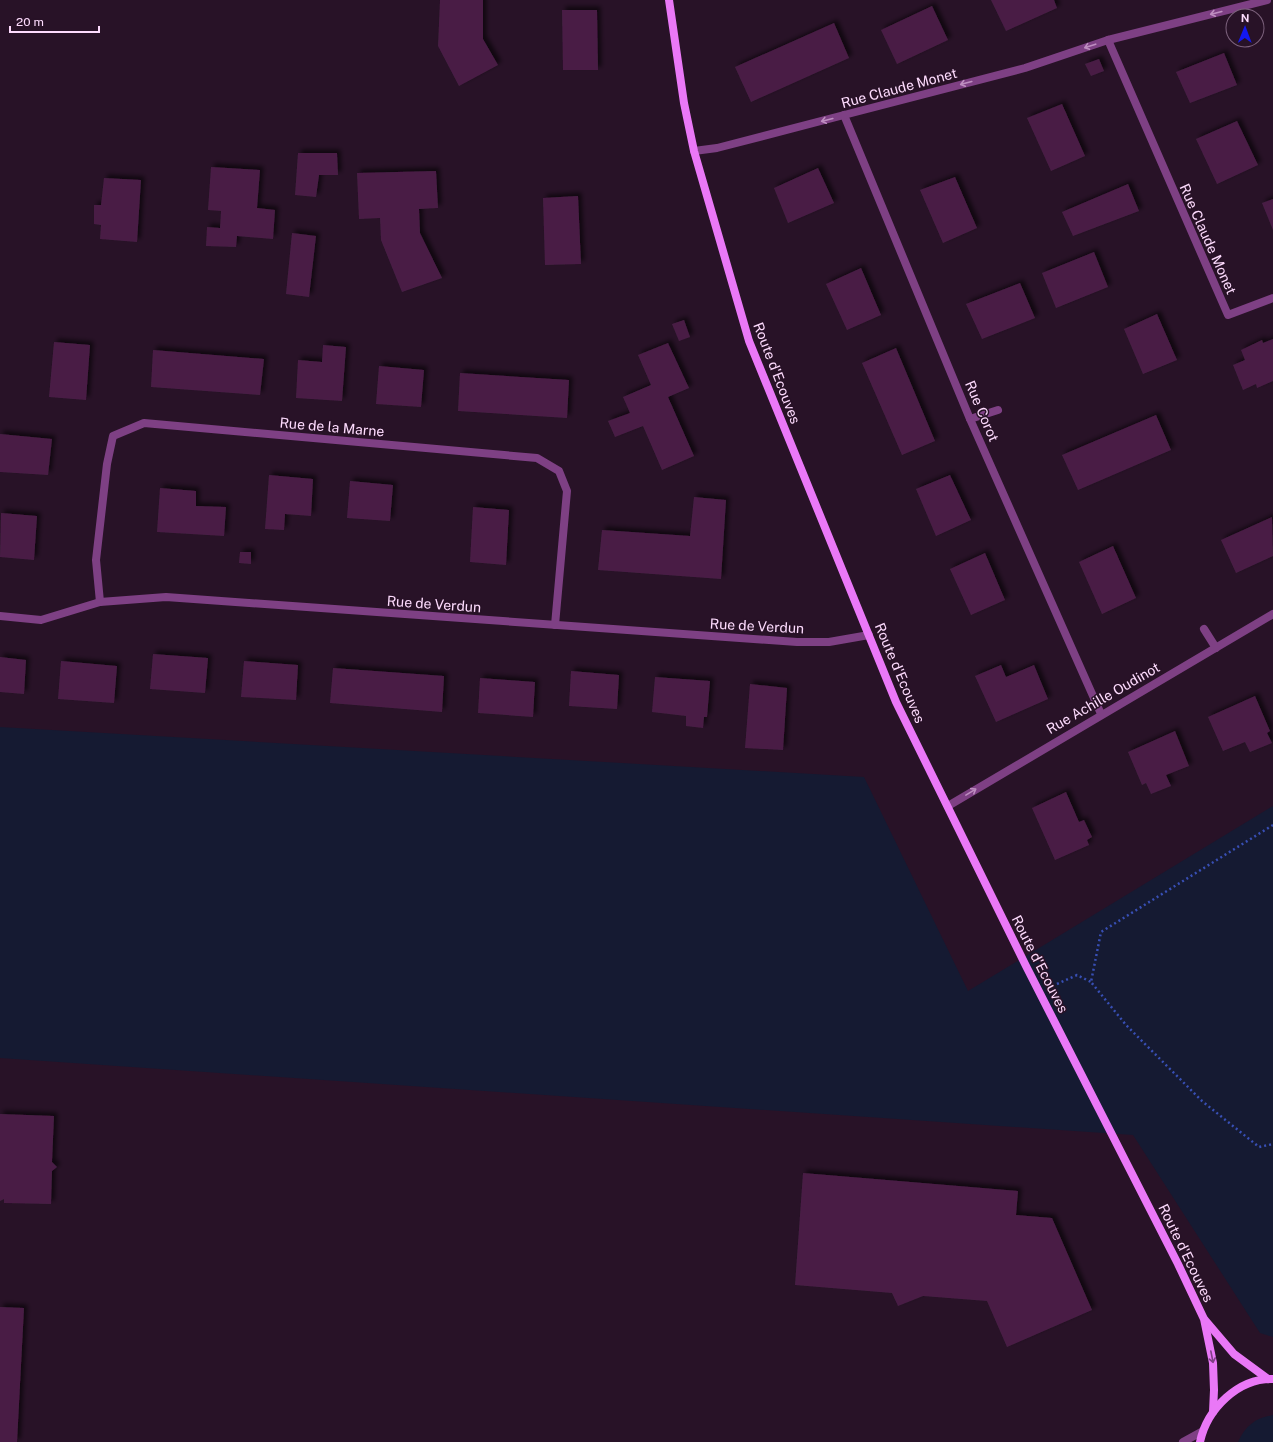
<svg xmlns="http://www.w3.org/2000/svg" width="1273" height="1442" viewBox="0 0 1273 1442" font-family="'Public Sans',sans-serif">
  <defs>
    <filter id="shadow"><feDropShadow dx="3.5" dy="-3.5" stdDeviation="2" flood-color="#0009"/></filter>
  </defs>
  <rect width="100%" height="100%" fill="#281227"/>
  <g fill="#151a32">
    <polygon points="0,727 864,777 968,991 1273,806 1273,1337 1260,1333 1133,1135 0,1058"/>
    <path d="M1273,1415v27h-35c7,-16 18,-25 35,-27z"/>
  </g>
  <g fill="#481f45" filter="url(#shadow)">
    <polygon points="440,0 483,0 483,39 498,65 459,86 438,46"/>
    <polygon points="991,0 1054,0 1057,8 1006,31"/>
    <polygon points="932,6 948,40 897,64 881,30"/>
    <polygon points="562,10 597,10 598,70 563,70"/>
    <polygon points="834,23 849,58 751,102 735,67"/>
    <polygon points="1224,53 1237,85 1190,103 1176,72"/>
    <polygon points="1099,59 1104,71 1091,76 1085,64"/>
    <polygon points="1062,104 1085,156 1051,171 1027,118"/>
    <polygon points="1237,121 1258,165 1217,184 1196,139"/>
    <polygon points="298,153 337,153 338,175 319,175 316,197 295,195"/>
    <polygon points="211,167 260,170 257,208 275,210 273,239 237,236 236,247 206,246 207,227 220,228 221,211 208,210"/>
    <polygon points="818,168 834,203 788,223 774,188"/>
    <polygon points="436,171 438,208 419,209 420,233 442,278 402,292 381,240 380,218 359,219 357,173"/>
    <polygon points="955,177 977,228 943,243 920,190"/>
    <polygon points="104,178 141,180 137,242 100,239 101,225 94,224 94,205 101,205"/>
    <polygon points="1128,184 1139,211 1073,236 1062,212"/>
    <polygon points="578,196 581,264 545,265 543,198"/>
    <polygon points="1273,199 1273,230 1262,203"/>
    <polygon points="292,233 316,236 309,297 286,294"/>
    <polygon points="1094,252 1108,287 1056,308 1042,273"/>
    <polygon points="861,268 881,315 847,330 826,284"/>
    <polygon points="1020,283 1035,318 982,339 966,304"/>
    <polygon points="1157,314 1177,360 1143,374 1124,329"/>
    <polygon points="684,320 690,337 679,341 672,324"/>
    <polygon points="1273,339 1273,381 1257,388 1256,384 1243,390 1233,365 1245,360 1241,350 1262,340 1263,343"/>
    <polygon points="54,342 90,345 86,400 49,397"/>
    <polygon points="668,343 689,388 668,397 694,456 662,470 643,426 615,437 608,421 630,413 623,397 651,385 638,355"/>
    <polygon points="323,345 346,347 342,401 296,398 298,360 322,362"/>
    <polygon points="896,348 935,441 902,455 862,363"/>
    <polygon points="153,350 264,359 260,395 151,387"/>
    <polygon points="379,366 424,370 421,407 376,404"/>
    <polygon points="460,373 569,380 567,418 458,411"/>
    <polygon points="1156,415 1171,450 1078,490 1062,455"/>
    <polygon points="0,434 52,439 48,475 0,472"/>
    <polygon points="269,475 313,479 311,516 285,514 284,530 265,529"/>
    <polygon points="950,475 971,520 936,536 916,489"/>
    <polygon points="350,481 393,485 390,521 347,518"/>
    <polygon points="160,488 196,491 196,506 226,507 224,536 157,532"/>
    <polygon points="694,497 726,500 721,579 598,570 602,530 690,536"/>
    <polygon points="473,507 509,510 506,565 470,562"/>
    <polygon points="1,513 37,516 34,560 0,557"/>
    <polygon points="1272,517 1273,556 1236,573 1221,540"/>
    <polygon points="1113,546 1136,598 1102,614 1079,562"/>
    <polygon points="240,552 251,552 251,564 239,563"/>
    <polygon points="985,553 1005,600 971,615 950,569"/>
    <polygon points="153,654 208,658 205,693 150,689"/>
    <polygon points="0,657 26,660 24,694 0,692"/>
    <polygon points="61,661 117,666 114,703 58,699"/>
    <polygon points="244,661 298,665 296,700 241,697"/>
    <polygon points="1001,665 1006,677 1034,665 1048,699 996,722 975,676"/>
    <polygon points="333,668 444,676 442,712 330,703"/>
    <polygon points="571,671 619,675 617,709 569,706"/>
    <polygon points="655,677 710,681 707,717 704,717 703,728 686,726 686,716 652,712"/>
    <polygon points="480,678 535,682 533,717 478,713"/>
    <polygon points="750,684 787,688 783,750 745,748"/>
    <polygon points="1255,696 1270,731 1267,733 1272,743 1250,752 1245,742 1223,751 1208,717"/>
    <polygon points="1175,731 1189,766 1166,775 1171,786 1151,794 1146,783 1142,785 1128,752"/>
    <polygon points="1066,792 1079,822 1084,820 1092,837 1087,840 1089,845 1055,860 1032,808"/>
    <polygon points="0,1114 54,1116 52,1162 57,1167 52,1171 51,1204 4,1203 4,1199 0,1201"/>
    <polygon points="803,1173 1018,1191 1016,1215 1052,1218 1092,1310 1007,1347 987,1301 923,1296 898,1306 892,1293 795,1285"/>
    <polygon points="0,1307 24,1308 17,1442 0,1442"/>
  </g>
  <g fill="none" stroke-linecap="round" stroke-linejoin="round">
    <g stroke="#384fb4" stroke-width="2.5" stroke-dasharray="2 3" stroke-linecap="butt">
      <polyline points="1273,825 1101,932 1091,982 1126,1025 1202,1101 1259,1147 1273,1144"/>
      <polyline points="1057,984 1077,975 1091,982"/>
    </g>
    <g stroke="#7e4084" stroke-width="8">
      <polyline points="970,419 998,410"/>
      <polyline points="1204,629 1216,648"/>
    </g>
    <g stroke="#7e4084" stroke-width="8">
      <polyline points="1108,40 1228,315 1273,298"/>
      <polyline points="844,115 970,419 1101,714"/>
      <polyline points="694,151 717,148 844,115 1025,68 1108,40 1267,0"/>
      <polyline points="100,602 96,560 107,464 113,436 144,423 537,458 559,471 567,491 555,625"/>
      <polyline points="0,616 41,620 100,602 166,597 797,642 829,642 869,635"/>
      <polyline points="948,806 1273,614"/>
      <polyline points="1183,1442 1203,1431"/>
    </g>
    <g stroke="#ea78f7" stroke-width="8">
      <polyline points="669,0 684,103 694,151 749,341 896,702 1026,966 1178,1264 1204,1319 1213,1363 1214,1390 1213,1412"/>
      <polyline points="1205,1320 1234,1354 1268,1379"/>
      <path d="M1200,1442c7,-33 38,-64 73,-63"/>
    </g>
  </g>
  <defs><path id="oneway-shaft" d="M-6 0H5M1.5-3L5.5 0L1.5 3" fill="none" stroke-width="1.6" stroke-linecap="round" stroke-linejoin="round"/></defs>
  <g stroke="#be8ec0">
    <use href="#oneway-shaft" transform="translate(1216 13) rotate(166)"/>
    <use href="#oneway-shaft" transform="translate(1090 46) rotate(162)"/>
    <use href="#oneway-shaft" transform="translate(966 83) rotate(165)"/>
    <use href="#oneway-shaft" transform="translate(827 120) rotate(166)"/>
    <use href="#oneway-shaft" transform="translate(971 792) rotate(-31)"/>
  </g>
  <use stroke="#7f4085" href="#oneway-shaft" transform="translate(1212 1357) rotate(79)"/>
  <g text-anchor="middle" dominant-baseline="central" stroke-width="3" stroke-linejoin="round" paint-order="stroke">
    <g font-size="14" fill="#fddbfd" stroke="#281227">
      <text transform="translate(899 88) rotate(-15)">Rue Claude Monet</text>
      <text transform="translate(1208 239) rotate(66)">Rue Claude Monet</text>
      <text transform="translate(777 373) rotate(69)">Route d'Ecouves</text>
      <text transform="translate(982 411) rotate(67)">Rue Corot</text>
      <text transform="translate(332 427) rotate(5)">Rue de la Marne</text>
      <text transform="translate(434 604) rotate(4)">Rue de Verdun</text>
      <text transform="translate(757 626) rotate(3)">Rue de Verdun</text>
      <text transform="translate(900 673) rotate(67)">Route d'Ecouves</text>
      <text transform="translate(1103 698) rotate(-30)">Rue Achille Oudinot</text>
      <text transform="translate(1040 964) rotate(63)">Route d'Ecouves</text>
      <text transform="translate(1186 1253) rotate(64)">Route d'Ecouves</text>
    </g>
  </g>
  <g transform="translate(1245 28) rotate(1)"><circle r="19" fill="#281227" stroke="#7d627d"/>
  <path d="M0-3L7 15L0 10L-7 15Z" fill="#1318f1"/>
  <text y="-6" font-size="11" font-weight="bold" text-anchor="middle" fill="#fddbfd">N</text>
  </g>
  <path d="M10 26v6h89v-6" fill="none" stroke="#fddbfd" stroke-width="2"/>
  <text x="16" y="26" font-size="12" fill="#fddbfd" stroke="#281227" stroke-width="3" paint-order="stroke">20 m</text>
</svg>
